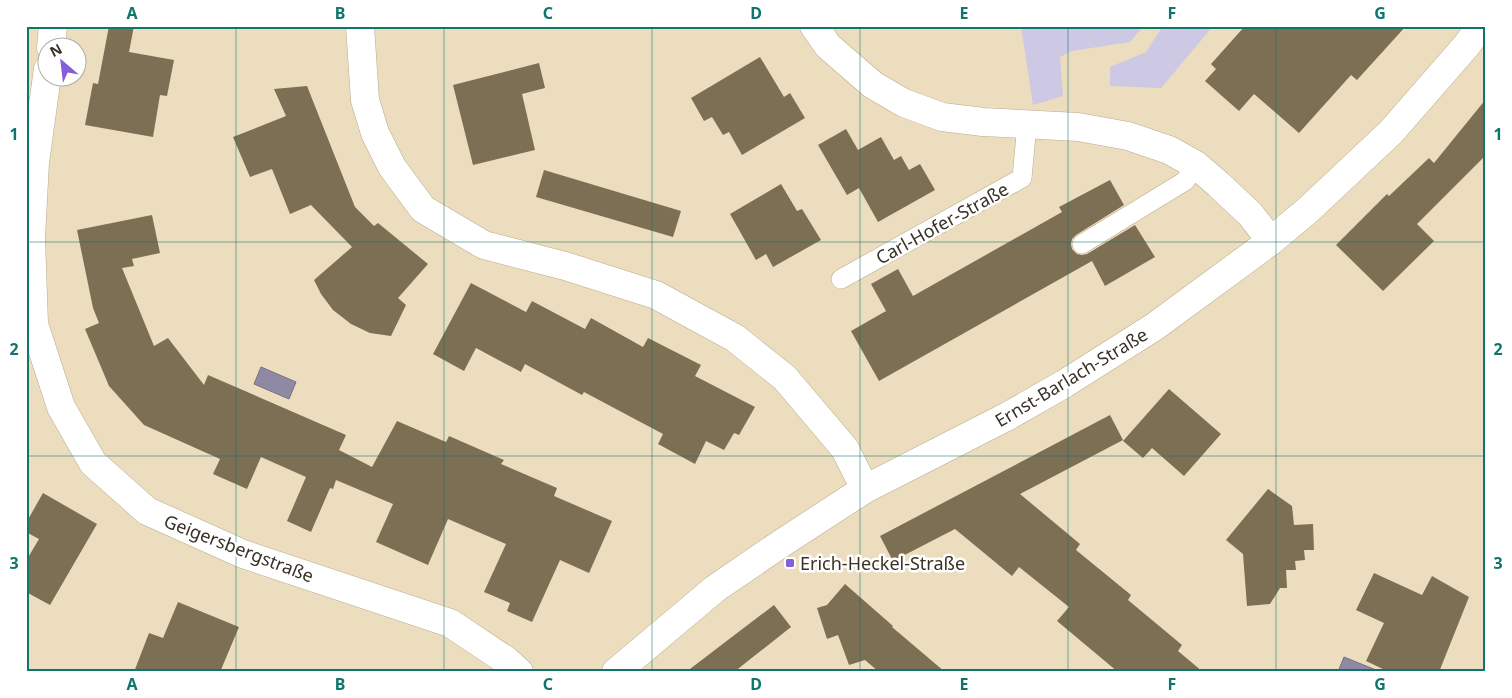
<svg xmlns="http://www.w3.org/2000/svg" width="1512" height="698" viewBox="0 0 1512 698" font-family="'Noto Sans',sans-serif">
  <rect width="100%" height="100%" fill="#ecddbe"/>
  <g fill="#cdc8e3">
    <polygon points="1021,26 1140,26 1141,29 1130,42 1072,51 1060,57 1063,96 1033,105"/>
    <polygon points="1161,26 1213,26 1161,88 1110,86 1110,67 1146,52 1161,29"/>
  </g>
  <g fill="#8f89a6" stroke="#756f80">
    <polygon points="261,367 296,382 289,399 254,384"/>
    <polygon points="1344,657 1381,672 1338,672"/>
  </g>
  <g fill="#7c6f53">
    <polygon points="109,26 134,26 129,52 174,60 167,96 160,95 153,137 85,125 93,83 98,84"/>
    <polygon points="1245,26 1406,26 1357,80 1351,75 1299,133 1254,94 1239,111 1205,81 1216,69 1211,64"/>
    <polygon points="760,57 784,97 790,93 805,118 742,155 729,132 723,135 712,117 704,121 691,98"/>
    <polygon points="539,63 545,88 522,94 535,150 473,165 453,85"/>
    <polygon points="307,86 355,207 374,226 378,223 428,264 398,298 406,305 391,336 370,333 351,324 333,310 321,294 314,280 352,247 311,205 290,214 272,169 250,177 233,137 286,116 274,89"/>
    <polygon points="1486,99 1486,155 1417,224 1434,241 1383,291 1336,245 1387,194 1389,196 1429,158 1434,163"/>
    <polygon points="846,129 858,150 881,137 894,160 901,156 909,170 920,164 935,190 878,222 859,188 847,195 818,145"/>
    <polygon points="544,170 681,211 673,237 536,197"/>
    <polygon points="1110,180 1124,205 1076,235 1072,239 1071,244 1072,249 1077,254 1082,255 1087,254 1135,225 1155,257 1105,286 1092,261 879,381 851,331 886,311 871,284 898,269 913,296 1062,212 1059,207"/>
    <polygon points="781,184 797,211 802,209 821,240 773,267 766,254 756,260 730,214"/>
    <polygon points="152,215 160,253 132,259 134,266 122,268 154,346 168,338 204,385 208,375 346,435 339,450 372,467 397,421 446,442 449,436 504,460 501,464 557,488 554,496 612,521 589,573 560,560 532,622 507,611 510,603 484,592 506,544 448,519 428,565 376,542 393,504 336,480 333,489 330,488 311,532 287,521 306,477 261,457 247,489 213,474 220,459 144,425 109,386 85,329 99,323 93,308 77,230"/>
    <polygon points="471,283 526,312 532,301 585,329 591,318 643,347 648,338 701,365 695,376 755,407 739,435 734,433 724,450 706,441 695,464 658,444 663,434 584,392 582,395 525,364 521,372 476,348 464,371 433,354"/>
    <polygon points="1169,389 1221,434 1184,476 1152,448 1143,458 1123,441"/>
    <polygon points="1110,415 1123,440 1020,494 1080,544 1076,550 1131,595 1128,600 1182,645 1178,651 1203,672 1118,672 1057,621 1069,607 1019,567 1012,576 955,529 893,561 880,536"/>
    <polygon points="1268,489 1292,506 1294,525 1313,524 1314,550 1304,550 1305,560 1295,561 1296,570 1286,570 1287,588 1280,588 1270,604 1247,606 1243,554 1226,540"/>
    <polygon points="43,493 97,524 50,605 26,592 26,561 39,539 26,532 26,523"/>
    <polygon points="1374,573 1422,595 1432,576 1469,597 1439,672 1389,672 1366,661 1384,623 1356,610"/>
    <polygon points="845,584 893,626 892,627 945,672 879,672 865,660 849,665 838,635 827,639 817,608 827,605"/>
    <polygon points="178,602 239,627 220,672 134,672 149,633 163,638"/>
    <polygon points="774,605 791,627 734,672 686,672"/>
  </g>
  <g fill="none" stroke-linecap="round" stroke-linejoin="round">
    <g stroke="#b9ab8d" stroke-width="20">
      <g id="lane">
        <polyline points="1082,244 1185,181 1196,165"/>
        <polyline points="841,279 1022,178 1027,124"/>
      </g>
    </g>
    <g stroke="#b9ab8d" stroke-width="29">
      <g id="street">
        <polyline points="360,26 365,100 375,133 392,167 423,209 484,245 565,266 656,295 735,338 785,378 845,449 865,489"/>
        <polyline points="814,26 828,46 873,85 904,103 942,117 983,122 1078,127 1128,136 1169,150 1196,165 1218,184 1250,214 1271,241"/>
        <polyline points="51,48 53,26"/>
        <polyline points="48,69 35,162 31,238 34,324 61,407 93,463 147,511 243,554 450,623 507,661 519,672"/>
        <polyline points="616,672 716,588 782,543 865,489 1008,416 1064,384 1154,327 1271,241 1308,210 1391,132 1466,46 1481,26"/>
      </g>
    </g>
    <use href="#lane" stroke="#fff" stroke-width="19"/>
    <use href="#street" stroke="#fff" stroke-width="28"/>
  </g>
  <path fill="none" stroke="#0f766e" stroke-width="1" stroke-opacity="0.55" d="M236,26v646M444,26v646M652,26v646M860,26v646M1068,26v646M1276,26v646M26,242h1460M26,456h1460"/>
  <rect fill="#855fd9" stroke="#fff" stroke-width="2" x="785" y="558" width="10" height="10" rx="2.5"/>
  <g text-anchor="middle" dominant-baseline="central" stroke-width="5" stroke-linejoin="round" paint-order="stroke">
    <g font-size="18" fill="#383226" stroke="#fff">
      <text transform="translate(942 223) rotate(-29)">Carl-Hofer-Straße</text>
      <text transform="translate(1071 377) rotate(-31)">Ernst-Barlach-Straße</text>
      <text transform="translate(239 548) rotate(21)">Geigersbergstraße</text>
    </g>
    <g font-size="18" fill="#383226" stroke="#fff" text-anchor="start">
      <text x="800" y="563">Erich-Heckel-Straße</text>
    </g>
  </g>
  <rect width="1512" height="698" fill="none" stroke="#ffffff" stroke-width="55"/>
  <g transform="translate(62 62) rotate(332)"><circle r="24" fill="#ffffff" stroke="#afada8"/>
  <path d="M0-4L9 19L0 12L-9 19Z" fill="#855fd9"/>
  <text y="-8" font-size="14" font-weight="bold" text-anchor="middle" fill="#383226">N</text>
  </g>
  <rect x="28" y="28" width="1456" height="642" fill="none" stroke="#0f766e" stroke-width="2"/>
  <g font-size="16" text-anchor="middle" font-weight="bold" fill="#0f766e">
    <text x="132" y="19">A</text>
    <text x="340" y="19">B</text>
    <text x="548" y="19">C</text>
    <text x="756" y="19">D</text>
    <text x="964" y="19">E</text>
    <text x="1172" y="19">F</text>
    <text x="1380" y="19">G</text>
    <text x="14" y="140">1</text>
    <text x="1498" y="140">1</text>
    <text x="14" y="355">2</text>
    <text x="1498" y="355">2</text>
    <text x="14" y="569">3</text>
    <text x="1498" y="569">3</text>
    <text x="132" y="690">A</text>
    <text x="340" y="690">B</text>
    <text x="548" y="690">C</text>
    <text x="756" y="690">D</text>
    <text x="964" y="690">E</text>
    <text x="1172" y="690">F</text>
    <text x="1380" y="690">G</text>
  </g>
</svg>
